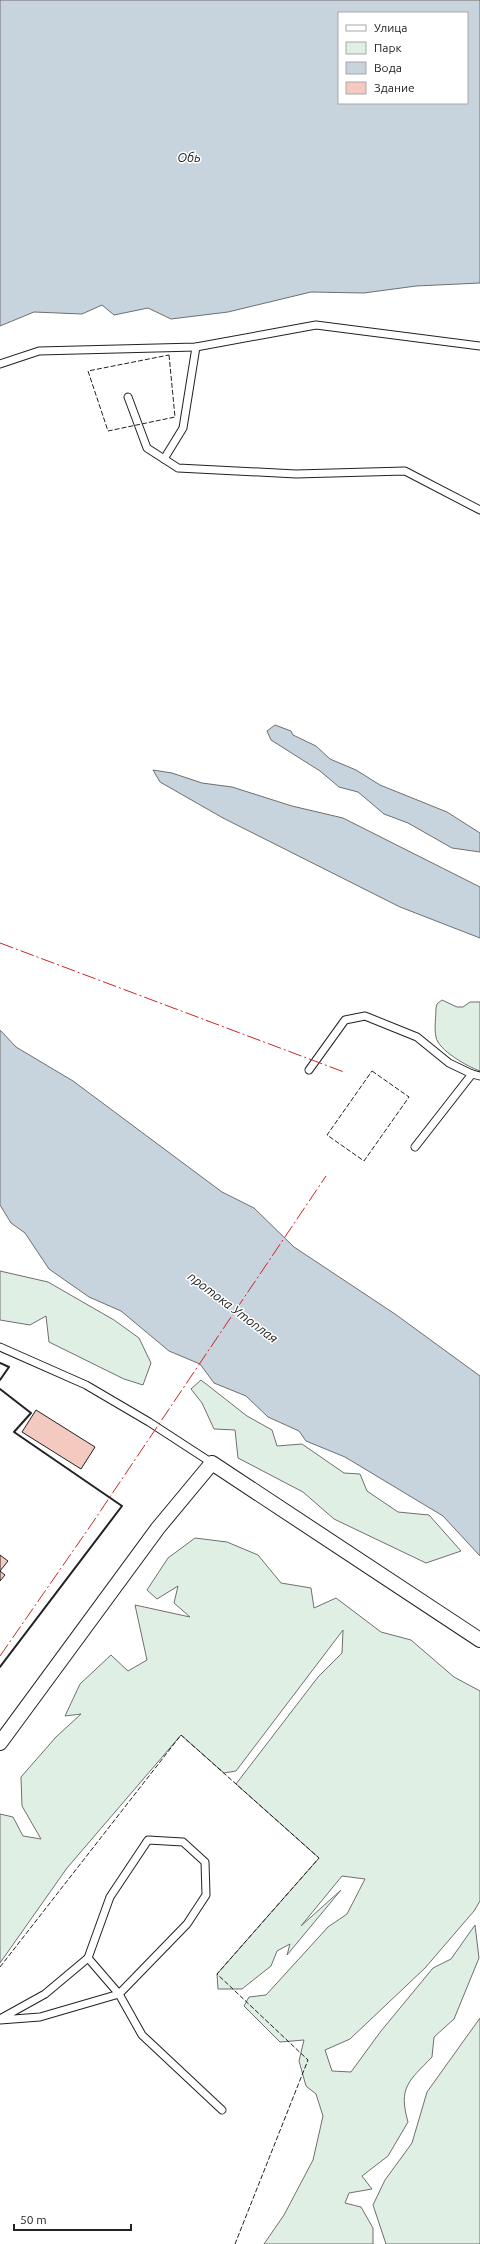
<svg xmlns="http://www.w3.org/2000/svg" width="480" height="2244" viewBox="0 0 480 2244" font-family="Ubuntu,sans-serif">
  <rect width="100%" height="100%" fill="#fff"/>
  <g fill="#e0efe3" stroke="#6f6f6f">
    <path d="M442,1000l15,7h6l7,-5h10v69c-12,-4 -42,-21 -44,-34 -2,-9 0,-20 0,-29l1,-4z"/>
    <polygon points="0,1271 48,1282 114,1320 139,1338 151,1363 143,1385 124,1379 49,1342 46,1316 30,1325 0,1320"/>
    <polygon points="201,1380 247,1416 272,1430 277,1446 302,1444 344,1473 360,1474 367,1491 398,1512 429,1515 461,1551 426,1563 334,1519 303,1492 238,1458 235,1430 214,1429 202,1403 191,1389"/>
    <path d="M195,1538l32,4 31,13 23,28 30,5 3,20 22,-10 45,34 30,8 43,37 26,14v210l-6,10 -49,57 -75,71 -25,11 7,21 19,1 30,-41 52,-63 18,-9 24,-34 4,33 -25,61 -20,18 -2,20c-23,24 -34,30 -24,65l-20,34 -26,20 10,13 -23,4 -4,10 16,4 12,21v16h-109l20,-29 29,-55 10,-44 -7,-22 -10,-8 -7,-25 5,-21 -24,2 -36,-36 5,-9 17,-2 62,-68 19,-13 18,-35 -23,-3 -41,50 40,-36 -54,65 3,-11 -13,7 -6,15 -29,23h-24l-1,-15 102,-116 -83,-74 82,-107 24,-24 1,-23 -107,141 -12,2 -43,-38 -114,133 -67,95v-149l13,3 10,19 18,3 -19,-33 -1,-29 35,-40 25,-23 -16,2 15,-32 31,-29 17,16 19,-11 -12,-55 55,12 -16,-14 4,-17 -21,13 -10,-9 21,-32z"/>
    <polygon points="480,2018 480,2244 386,2244 373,2205 385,2180 412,2143 427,2092"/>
  </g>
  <g fill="#c7d3dd" stroke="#6f6f6f" fill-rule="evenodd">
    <path d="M0,0h480v283l-64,3 -52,7 -53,-1 -83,20 -57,7 -23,-11 -34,7 -12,-10 -20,9 -48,-2 -34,14zM339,13h128v90h-128z"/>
    <polygon points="275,725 291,731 293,735 316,746 330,759 356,770 380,785 447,812 480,833 480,852 452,848 408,823 384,814 358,792 339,787 320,771 271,740 267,731"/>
    <polygon points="153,770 172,773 202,783 232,787 292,806 343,818 480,887 480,938 400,907 223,818 160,782"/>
    <polygon points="0,1030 16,1047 73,1081 222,1192 254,1208 294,1247 395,1314 480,1376 480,1556 443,1516 345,1457 306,1441 299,1431 268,1417 246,1396 214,1383 200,1364 169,1351 121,1311 89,1297 49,1269 25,1233 11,1223 0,1205"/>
  </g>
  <g fill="#f3c9c0" stroke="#222">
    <polygon points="36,1410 95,1447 81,1469 22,1432"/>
    <polygon points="0,1555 8,1561 0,1571 5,1575 0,1581"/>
  </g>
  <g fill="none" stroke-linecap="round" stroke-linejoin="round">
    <g stroke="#222" stroke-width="9">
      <g id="lane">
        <polyline points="0,364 39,351 196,347 316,325 480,346"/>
        <polyline points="128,397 147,448 178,468 296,474 405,471 480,510"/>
        <polyline points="164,459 183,428 196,347"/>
        <polyline points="309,1070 345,1020 365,1016 417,1037 449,1063 472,1074 480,1076"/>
        <polyline points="415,1147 472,1074"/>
        <polyline points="0,1347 86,1385 149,1422 212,1463"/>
        <polyline points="88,1958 119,1994 142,2035 222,2110"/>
        <polyline points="0,2019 45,1994 88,1958 110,1897 148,1840 183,1842 205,1862 206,1895 187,1924 119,1994 40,2017 0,2020"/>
      </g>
    </g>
    <g stroke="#222" stroke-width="16">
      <polyline id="street" points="0,1743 158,1528 212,1463 480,1640"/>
    </g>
    <use href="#lane" stroke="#fff" stroke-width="7"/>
    <use href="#street" stroke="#fff" stroke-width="14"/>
    <g stroke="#222" stroke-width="1" stroke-dasharray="5 2" stroke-linecap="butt">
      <polygon points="169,355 175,417 108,431 88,371"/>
      <polygon points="372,1071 409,1097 364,1161 327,1135"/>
      <polyline points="0,1967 181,1735 319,1858 217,1974 308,2060 235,2244"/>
    </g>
    <g stroke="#222" stroke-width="2">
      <polyline points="0,1363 9,1367 0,1380"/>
      <polyline points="0,1389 31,1413 14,1432 122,1506 0,1667"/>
    </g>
    <g stroke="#c62828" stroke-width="1" stroke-dasharray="14 3 2 3" stroke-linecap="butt">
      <polyline points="0,943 344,1072"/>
      <polyline points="0,1656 91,1525 326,1176"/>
    </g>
  </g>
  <g text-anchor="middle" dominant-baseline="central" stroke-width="3" stroke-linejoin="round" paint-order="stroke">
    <g font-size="13" font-style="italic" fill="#222" stroke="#fff">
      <text x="189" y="157">Обь</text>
      <text transform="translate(233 1307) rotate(37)">протока Утоплая</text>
    </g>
  </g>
  <rect x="338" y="12" width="130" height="92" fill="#ffffff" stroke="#a7a7a7"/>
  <rect x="346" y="25" width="20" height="6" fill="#ffffff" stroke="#a7a7a7"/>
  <text x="374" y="32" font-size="12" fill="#222222">Улица</text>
  <rect x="346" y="42" width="20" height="12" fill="#e0efe3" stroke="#a7a7a7"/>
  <text x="374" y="52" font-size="12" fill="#222222">Парк</text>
  <rect x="346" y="62" width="20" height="12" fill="#c7d3dd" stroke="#a7a7a7"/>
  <text x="374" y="72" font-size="12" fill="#222222">Вода</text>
  <rect x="346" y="82" width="20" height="12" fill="#f3c9c0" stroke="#a7a7a7"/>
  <text x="374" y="92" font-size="12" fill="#222222">Здание</text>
  <path d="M14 2224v6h117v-6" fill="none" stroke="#222222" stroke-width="2"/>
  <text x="20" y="2224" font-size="12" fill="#222222" stroke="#ffffff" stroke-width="3" paint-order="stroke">50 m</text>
</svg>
